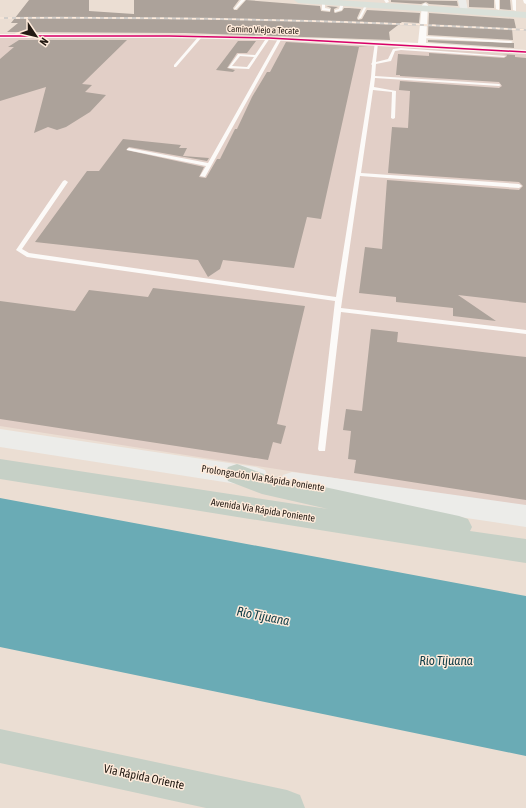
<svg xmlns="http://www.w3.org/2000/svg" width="526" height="808" viewBox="0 0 526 808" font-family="'Asap Condensed',sans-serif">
  <rect width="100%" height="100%" fill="#ebded3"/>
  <polygon fill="#e2cfc7" points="0,37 271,38 526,53 526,508 0,426"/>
  <polygon fill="#6aabb5" points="0,498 526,596 526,756 0,647"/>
  <g fill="#aca29a">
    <polygon points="29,0 89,0 89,11 134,14 134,0 239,0 233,8 234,10 237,10 246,0 320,6 321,11 330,12 331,8 326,6 338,7 334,9 334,12 335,13 342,11 344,8 349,8 361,9 357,18 358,20 362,19 367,10 420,13 419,23 402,22 389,32 390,40 185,33 7,32 18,23 11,23"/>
    <polygon points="391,0 457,1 458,6 429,4 426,2 421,4 391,2"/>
    <polygon points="469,0 494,0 494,8 469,7"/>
    <polygon points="500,0 510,0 511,10 500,9"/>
    <polygon points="429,13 514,19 516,28 512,28 513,40 428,35"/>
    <polygon points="19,40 127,40 82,84 92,85 85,92 106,95 90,112 66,127 57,130 48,127 34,133 46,87 0,101 0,59 14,47 8,47"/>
    <polygon points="428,40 514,43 514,48 428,42"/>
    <polygon points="238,41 256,41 247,53 237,53 227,68 235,70 233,72 216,70"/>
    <polygon points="286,42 368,47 359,47 321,219 307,217 294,268 223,260 220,269 208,277 198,260 35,242 87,171 99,171 123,139 181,145 179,148 187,148 183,156 209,158 207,161 129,147 126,150 204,167 199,177 206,178 217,159 220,159 235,129 237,129 252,97 267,72 270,72"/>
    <polygon points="429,53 504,58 507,56 506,54 502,54 515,55 515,57 526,58 526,303 458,295 496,321 453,316 453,308 396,302 396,297 359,293 365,247 382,249 387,180 519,190 523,186 519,182 388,173 392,127 408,128 410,91 399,90 400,81 499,88 502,86 499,82 400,76 400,75 396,75 398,54 429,56"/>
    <polygon points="153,288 305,306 277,424 286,426 281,444 273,442 268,460 0,419 0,301 75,311 89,290 148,297"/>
    <polygon points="371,329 398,332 397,342 526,357 526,500 354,473 356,460 348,459 351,431 343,430 346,409 362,411"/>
  </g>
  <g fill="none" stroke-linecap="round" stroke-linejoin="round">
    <g fill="#fcfaf8" fill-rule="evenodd">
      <polygon points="241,0 245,0 236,9 234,9"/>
      <polygon points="384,0 388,0 389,2 386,3"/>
      <polygon points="495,0 499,0 499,10 496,9"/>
      <polygon points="512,0 516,0 516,11 513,10"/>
      <polygon points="322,1 325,2 325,8 330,9 330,11 322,10"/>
      <polygon points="341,2 344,3 342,10 335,12 335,10 339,9"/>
      <polygon points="366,3 368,4 361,18 358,19"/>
      <polygon points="199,36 202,37 176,67 174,67 174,65"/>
      <polygon points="423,36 511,41 513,42 511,43 422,38"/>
      <path d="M267,37l3,1 -21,31 -21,-1 10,-14 17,1zM240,56l14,1 -7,10 -15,-1z"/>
      <polygon points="279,37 282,38 205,177 200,176 206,166 127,150 127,149 129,148 208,163"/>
      <polygon points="375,42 378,43 376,62 388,59 393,49 401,48 506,56 504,57 401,50 395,51 391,61 376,64 375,76 499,84 501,85 499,86 375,78 374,87 396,91 395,118 393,119 391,118 392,92 373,90 361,173 519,184 522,186 519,188 360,176 341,308 526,330 526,334 341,312 325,451 319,451 318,449 335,301 27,257 16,250 63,181 65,180 68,182 22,249 29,253 336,297 371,77 372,65 371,64 372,63"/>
    </g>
    <g fill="#fcfaf8" fill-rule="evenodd">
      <polygon points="523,0 526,0 526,4 524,3"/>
      <path d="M425,3l3,2 -2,38 100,7v4l-257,-14 -100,-2h-169v-4c140,0 279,1 418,9l4,-38z"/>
    </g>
    <g fill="#ecece9" fill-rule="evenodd">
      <polygon points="458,0 466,0 468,11 467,13 461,13"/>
      <polygon points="0,429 256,467 265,470 268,477 265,484 256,487 0,447"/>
      <polygon points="292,472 526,505 526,527 292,492 283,489 280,482 283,475"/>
    </g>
    <polygon fill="#dbe1da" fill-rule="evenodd" points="294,0 337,0 526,12 526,18 298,3"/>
    <g fill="#c6d0c6" fill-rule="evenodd">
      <polygon points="0,459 328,509 262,494 228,481 225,474 228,467 237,464 264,474 459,516 468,519 472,527 470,531 526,539 526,563 0,479"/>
      <polygon points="0,729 287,790 300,795 305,808 206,808 0,763"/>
    </g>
    <g stroke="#d2ceca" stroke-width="2">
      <path id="rail" d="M0,18c176,-1 351,2 526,12"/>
    </g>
    <use href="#rail" stroke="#ffebdb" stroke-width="1.5" stroke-dasharray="4" stroke-linecap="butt"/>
    <g stroke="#ffebdb" stroke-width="2.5">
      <polyline id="cycleway" points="0,36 169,36 269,38 526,52"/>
    </g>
    <use href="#cycleway" stroke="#d6006c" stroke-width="1.5"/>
  </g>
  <g text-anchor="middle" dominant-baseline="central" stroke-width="3" stroke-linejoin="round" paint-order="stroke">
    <g font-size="9" fill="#231a13" stroke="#ffebdb">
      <text transform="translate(263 30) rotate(2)">Camino Viejo a Tecate</text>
    </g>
    <g font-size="10" fill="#231a13" stroke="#ffebdb">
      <text transform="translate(263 478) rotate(9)">Prolongación Vía Rápida Poniente</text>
      <text transform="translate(263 510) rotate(9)">Avenida Vía Rápida Poniente</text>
    </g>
    <g font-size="12" fill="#231a13" stroke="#ffebdb">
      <text transform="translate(144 777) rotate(12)">Vía Rápida Oriente</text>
    </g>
    <g font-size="13" font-style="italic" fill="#154049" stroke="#ffebdb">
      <text transform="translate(263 616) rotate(11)">Río Tijuana</text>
      <text x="446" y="660">Rio Tijuana</text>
    </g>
  </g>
  <g transform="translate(36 36) rotate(125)" stroke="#ffebdb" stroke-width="3" paint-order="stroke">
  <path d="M0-3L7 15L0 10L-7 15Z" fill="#231a13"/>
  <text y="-6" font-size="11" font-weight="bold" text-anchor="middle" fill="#231a13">N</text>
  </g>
</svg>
